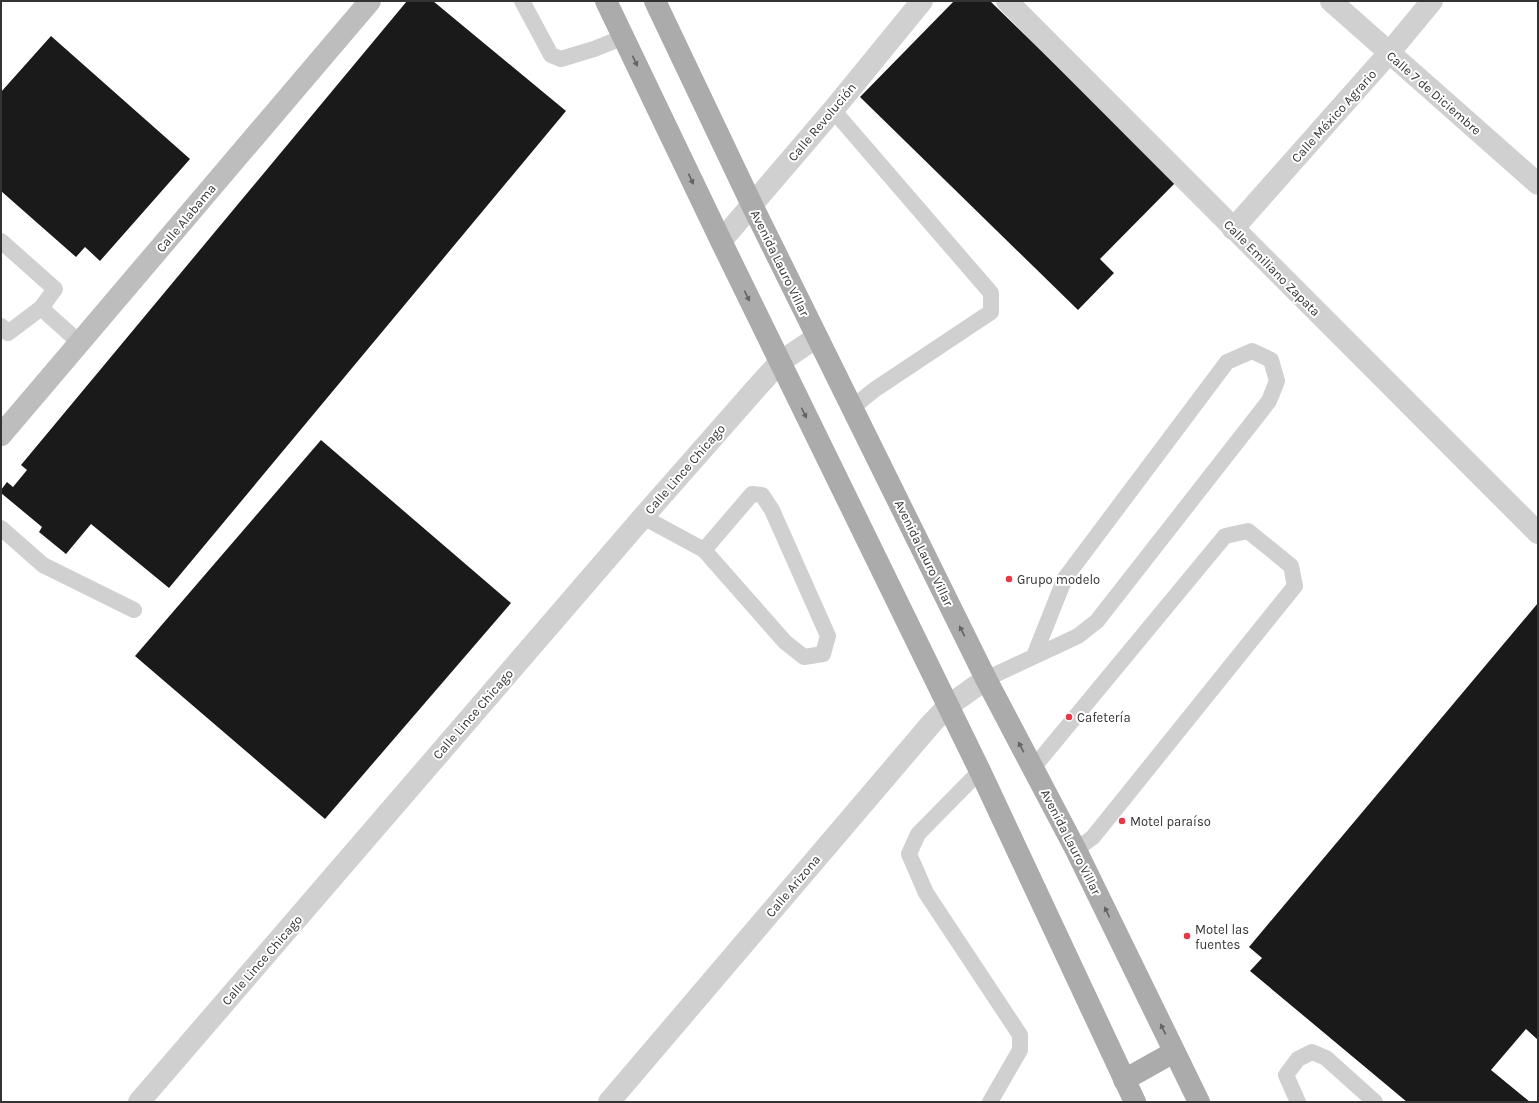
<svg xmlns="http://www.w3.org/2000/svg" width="1539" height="1103" viewBox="0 0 1539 1103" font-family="Karla,sans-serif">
  <rect width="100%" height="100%" fill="#fff"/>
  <g fill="#1a1a1a">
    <polygon points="407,1 433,1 566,111 169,588 91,524 66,554 39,532 42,527 1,493 1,490 7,482 13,487 27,470 21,465"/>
    <polygon points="954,1 990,1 1176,182 1100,259 1114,273 1078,310 860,97"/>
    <polygon points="51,36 190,159 100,261 85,247 76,257 1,191 1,92"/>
    <polygon points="321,440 511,603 325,819 135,656"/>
    <polygon points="1538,603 1538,1040 1526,1029 1491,1070 1530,1102 1407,1102 1250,971 1262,958 1249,947"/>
  </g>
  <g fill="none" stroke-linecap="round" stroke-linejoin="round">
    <g stroke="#d0d0d0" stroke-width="16">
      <polyline points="522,1 551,55 561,59 594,49 624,37"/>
      <polyline points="833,110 991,293 991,312 874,390 852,408"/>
      <polyline points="1,241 55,289 41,308 8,333 1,326"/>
      <polyline points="41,308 80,343"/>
      <polyline points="643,517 704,550 785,642 804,657 823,654 828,636 772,510 762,495 752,494 704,550"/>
      <polyline points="1,528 43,565 134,610"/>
      <polyline points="986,679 1078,636 1097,621 1269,401 1277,381 1271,360 1252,351 1227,362 1065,578 1034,656"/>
      <polyline points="1033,768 1225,536 1248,531 1291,566 1295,586 1093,837 1076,850"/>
      <polyline points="980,771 918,834 909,854 926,893 1020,1035 1020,1050 990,1102"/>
      <polyline points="1298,1102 1286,1075 1298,1059 1312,1052 1326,1058 1375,1102"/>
    </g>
    <g stroke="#d0d0d0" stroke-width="22">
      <polyline points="1007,1 1538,533"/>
      <polyline points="1331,1 1538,184"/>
      <polyline points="1233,229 1389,53 1432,1"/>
      <polyline points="721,241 833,110 922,1"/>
      <polyline points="139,1102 643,517 759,385 780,362 817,337"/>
      <polyline points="609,1102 931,724 948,706 986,679"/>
    </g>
    <polyline stroke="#bdbdbd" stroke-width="22" points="1,435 370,1"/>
    <g stroke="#ababab" stroke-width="22">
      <polyline points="606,1 721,241 980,771 1135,1102"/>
      <polyline points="655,1 752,205 986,679 1076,850 1199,1102"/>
      <polyline points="1124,1080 1174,1052"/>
    </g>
  </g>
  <defs><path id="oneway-solid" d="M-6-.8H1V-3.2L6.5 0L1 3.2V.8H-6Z"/></defs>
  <g fill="#636363">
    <use href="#oneway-solid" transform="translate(635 61) rotate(65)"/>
    <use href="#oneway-solid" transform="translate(691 179) rotate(65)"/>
    <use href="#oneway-solid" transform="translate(747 296) rotate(64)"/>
    <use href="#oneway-solid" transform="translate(804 413) rotate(64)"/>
    <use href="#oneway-solid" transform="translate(962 631) rotate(-116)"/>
    <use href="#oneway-solid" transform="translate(1021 747) rotate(-118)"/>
    <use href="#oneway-solid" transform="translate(1107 912) rotate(-116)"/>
    <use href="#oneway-solid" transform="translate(1163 1029) rotate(-116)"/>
  </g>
  <g fill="#e63946" stroke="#fff" stroke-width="1.5">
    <circle cx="1009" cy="579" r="4"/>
    <circle cx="1069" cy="717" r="4"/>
    <circle cx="1122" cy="821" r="4"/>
    <circle cx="1187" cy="936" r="4"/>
  </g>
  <g text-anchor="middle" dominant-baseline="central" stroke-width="4" stroke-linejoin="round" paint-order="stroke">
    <g font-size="13" fill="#333" stroke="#fff">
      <text transform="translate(1434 93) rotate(41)">Calle 7 de Diciembre</text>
      <text transform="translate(1334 116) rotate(-48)">Calle México Agrario</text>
      <text transform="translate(822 122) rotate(-50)">Calle Revolución</text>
      <text transform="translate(186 218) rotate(-50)">Calle Alabama</text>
      <text transform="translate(780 263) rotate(64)">Avenida Lauro Villar</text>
      <text transform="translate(1272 268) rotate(45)">Calle Emiliano Zapata</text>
      <text transform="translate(685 469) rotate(-49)">Calle Lince Chicago</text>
      <text transform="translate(924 553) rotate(64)">Avenida Lauro Villar</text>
      <text transform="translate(473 714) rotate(-49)">Calle Lince Chicago</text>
      <text transform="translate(1071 842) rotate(63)">Avenida Lauro Villar</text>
      <text transform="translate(793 886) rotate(-50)">Calle Arizona</text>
      <text transform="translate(262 960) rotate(-49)">Calle Lince Chicago</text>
    </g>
    <g font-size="13" fill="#333" stroke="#fff" text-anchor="start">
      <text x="1017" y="579">Grupo modelo</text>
      <text x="1077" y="717">Cafetería</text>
      <text x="1130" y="821">Motel paraíso</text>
      <text x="1195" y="929">Motel las<tspan x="1195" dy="15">fuentes</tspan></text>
    </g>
  </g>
  <rect width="1539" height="1103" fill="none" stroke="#333333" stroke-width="4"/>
</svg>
